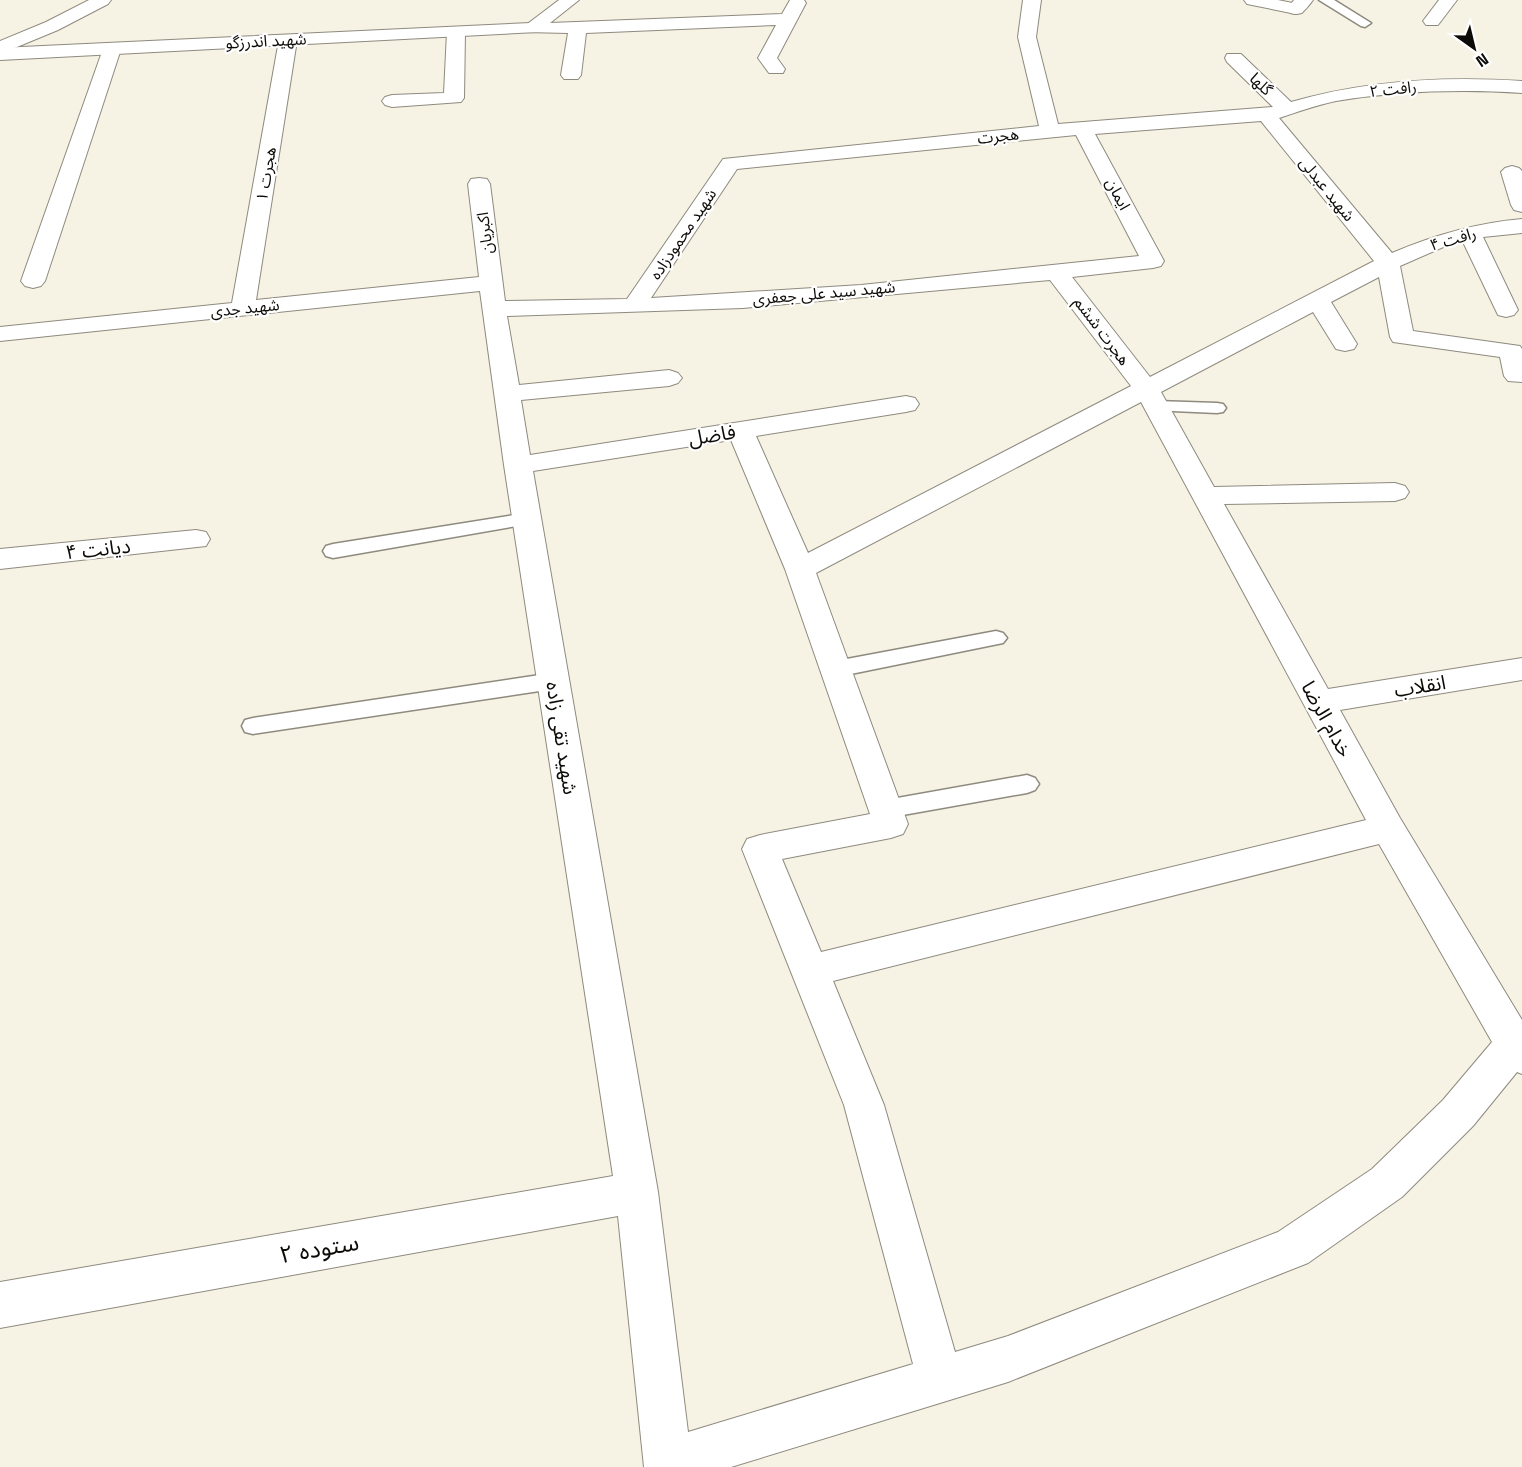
<svg xmlns="http://www.w3.org/2000/svg" width="1522" height="1467" viewBox="0 0 1522 1467" font-family="'Space Grotesk','Noto Sans Arabic',sans-serif">
  <rect width="100%" height="100%" fill="#f6f2e4"/>
  <g fill="none" stroke-linecap="round" stroke-linejoin="round">
    <g stroke="#8e8a7e" stroke-width="3">
      <g id="service">
        <polygon points="1319,0 1334,0 1371,23 1365,27 1361,26"/>
        <polygon points="1156,401 1217,403 1223,404 1226,408 1223,412 1217,413 1150,410 1147,406 1150,402"/>
        <polygon points="527,513 534,515 537,519 534,523 333,558 326,556 323,551 326,546 333,544"/>
        <polygon points="996,631 1003,633 1007,638 1003,643 836,677 828,674 825,669 828,664 836,661"/>
        <polygon points="553,673 561,675 564,681 561,687 553,689 253,734 245,732 242,726 245,720 253,718"/>
        <polygon points="1027,775 1035,778 1039,784 1035,790 1027,793 886,818 878,815 874,809 878,803 886,800"/>
      </g>
    </g>
    <g stroke="#8e8a7e" stroke-width="2">
      <g id="minor">
        <polygon points="559,0 579,0 550,23 782,14 790,0 804,0 806,3 777,58 785,69 783,73 769,73 758,58 776,25 586,33 581,75 578,79 564,79 561,75 568,33 525,32 522,28"/>
        <path d="M1023,0h18l-5,37 22,87 215,-17 -46,-45 -2,-4 2,-4h14l50,48c76,-22 153,-26 231,-21v12c-62,-4 -124,-2 -186,8 -19,4 -39,11 -57,17l113,135c42,-18 84,-30 130,-34v14l-39,4 35,73 -4,5 -8,2 -8,-2 -35,-73 -15,3 -48,21 13,65 107,15 2,3v33l-14,-1 -4,-5 -4,-19 -107,-15 -3,-5 -11,-60 -48,25 26,42 -3,5 -9,2 -9,-2 -23,-37 -152,80 53,95 181,-4 10,3 4,6 -4,6 -10,3 -171,3 104,185 194,-31v22l-182,30 60,108 122,202v54l-5,-2 -44,54 -71,71 -94,66 -300,119 -68,21 -209,64h-87l-26,-251 -618,112v-46l613,-106 -109,-711 -24,-174 -480,50v-14l232,-24 47,-263 3,-4h12l3,4 -41,260 223,-23 -11,-93 3,-5 8,-1 8,1 3,5 15,117 122,-2 96,-140 316,-33 -21,-89zM1261,121l113,140 -224,116 -78,-100 81,-9 8,-2 3,-5 -69,-127zM1076,135l63,121 -278,29 -210,13 86,-129zM1050,280l81,106 -323,167 -52,-117 150,-24 9,-2 4,-6 -4,-6 -9,-2 -376,59 -9,-55 148,-14 9,-3 4,-5 -4,-5 -9,-3 -150,15 -12,-69 236,-8zM1141,402l225,418 -545,132 -39,-93 109,-21 12,-4 5,-10 -92,-251zM731,440l54,129 85,245 -110,21 -13,4 -5,10 102,256 69,259 -225,68 -30,-240 -125,-721zM1379,844l113,198 -49,58 -71,69 -94,63 -270,104 -53,16 -71,-247 -51,-124z"/>
        <polygon points="1244,0 1278,0 1302,5 1305,9 1302,13 1296,14 1247,4"/>
        <polygon points="1439,0 1457,0 1438,25 1426,25 1423,21"/>
        <polygon points="456,27 462,28 465,32 464,98 461,102 392,107 385,105 382,101 385,97 392,95 444,93 447,32 450,28"/>
        <polygon points="112,43 119,45 121,49 45,281 41,286 33,288 25,286 21,281 103,49 105,45"/>
        <polygon points="1512,166 1519,168 1522,171 1522,212 1514,210 1511,205 1501,172 1505,168"/>
        <polygon points="196,530 206,532 210,539 206,546 0,569 0,549"/>
      </g>
    </g>
    <g stroke="#8e8a7e" stroke-width="2">
      <g id="tertiary">
        <path d="M1294,0h19c-7,9 -11,16 -23,13l-3,-4z"/>
        <polygon points="531,23 537,24 540,28 537,32 0,60 0,48"/>
      </g>
    </g>
    <g stroke="#8e8a7e" stroke-width="2">
      <polygon id="secondary" points="89,0 111,0 108,4 58,30 0,54 0,41 46,22"/>
    </g>
    <use href="#service" fill="#fff" fill-rule="evenodd"/>
    <use href="#minor" fill="#fff" fill-rule="evenodd"/>
    <use href="#tertiary" fill="#fff" fill-rule="evenodd"/>
    <use href="#secondary" fill="#fff" fill-rule="evenodd"/>
  </g>
  <g text-anchor="middle" dominant-baseline="central" stroke-width="4.5" stroke-linejoin="round" paint-order="stroke">
    <g font-size="16" fill="#0d0b07" stroke="#fff">
      <text transform="translate(266 41) rotate(-3)">شهید اندرزگو</text>
      <text transform="translate(1261 84) rotate(44)">گلها</text>
      <text transform="translate(1393 89) rotate(-6)">رافت ۲</text>
      <text transform="translate(998 136) rotate(-6)">هجرت</text>
      <text transform="translate(266 174) rotate(-80)">هجرت ۱</text>
      <text transform="translate(1327 189) rotate(51)">شهید عبدلی</text>
      <text transform="translate(1118 194) rotate(62)">ایمان</text>
      <text transform="translate(485 233) rotate(-97)">اکبریان</text>
      <text transform="translate(683 234) rotate(-56)">شهید محمودزاده</text>
      <text transform="translate(1453 239) rotate(-16)">رافت ۴</text>
      <text transform="translate(824 293) rotate(-5)">شهید سید علی جعفری</text>
      <text transform="translate(245 308) rotate(-6)">شهید جدی</text>
      <text transform="translate(1102 331) rotate(53)">هجرت ششم</text>
    </g>
    <g font-size="20" fill="#0d0b07" stroke="#fff">
      <text transform="translate(712 435) rotate(-9)">فاضل</text>
      <text transform="translate(98 549) rotate(-6)">دیانت ۴</text>
      <text transform="translate(1420 686) rotate(-9)">انقلاب</text>
      <text transform="translate(1327 719) rotate(61)">خدام الرضا</text>
      <text transform="translate(562 738) rotate(81)">شهید تقی زاده</text>
    </g>
    <g font-size="24" fill="#0d0b07" stroke="#fff">
      <text transform="translate(319 1248) rotate(-10)">ستوده ۲</text>
    </g>
  </g>
  <g transform="translate(1474 48) rotate(146)" stroke="#ffffff" stroke-width="4.5" paint-order="stroke">
  <path d="M0-4.5L10 22L0 15L-10 22Z" fill="#0d0b07"/>
  <text y="-9" font-size="16" font-weight="bold" text-anchor="middle" fill="#0d0b07">N</text>
  </g>
</svg>
